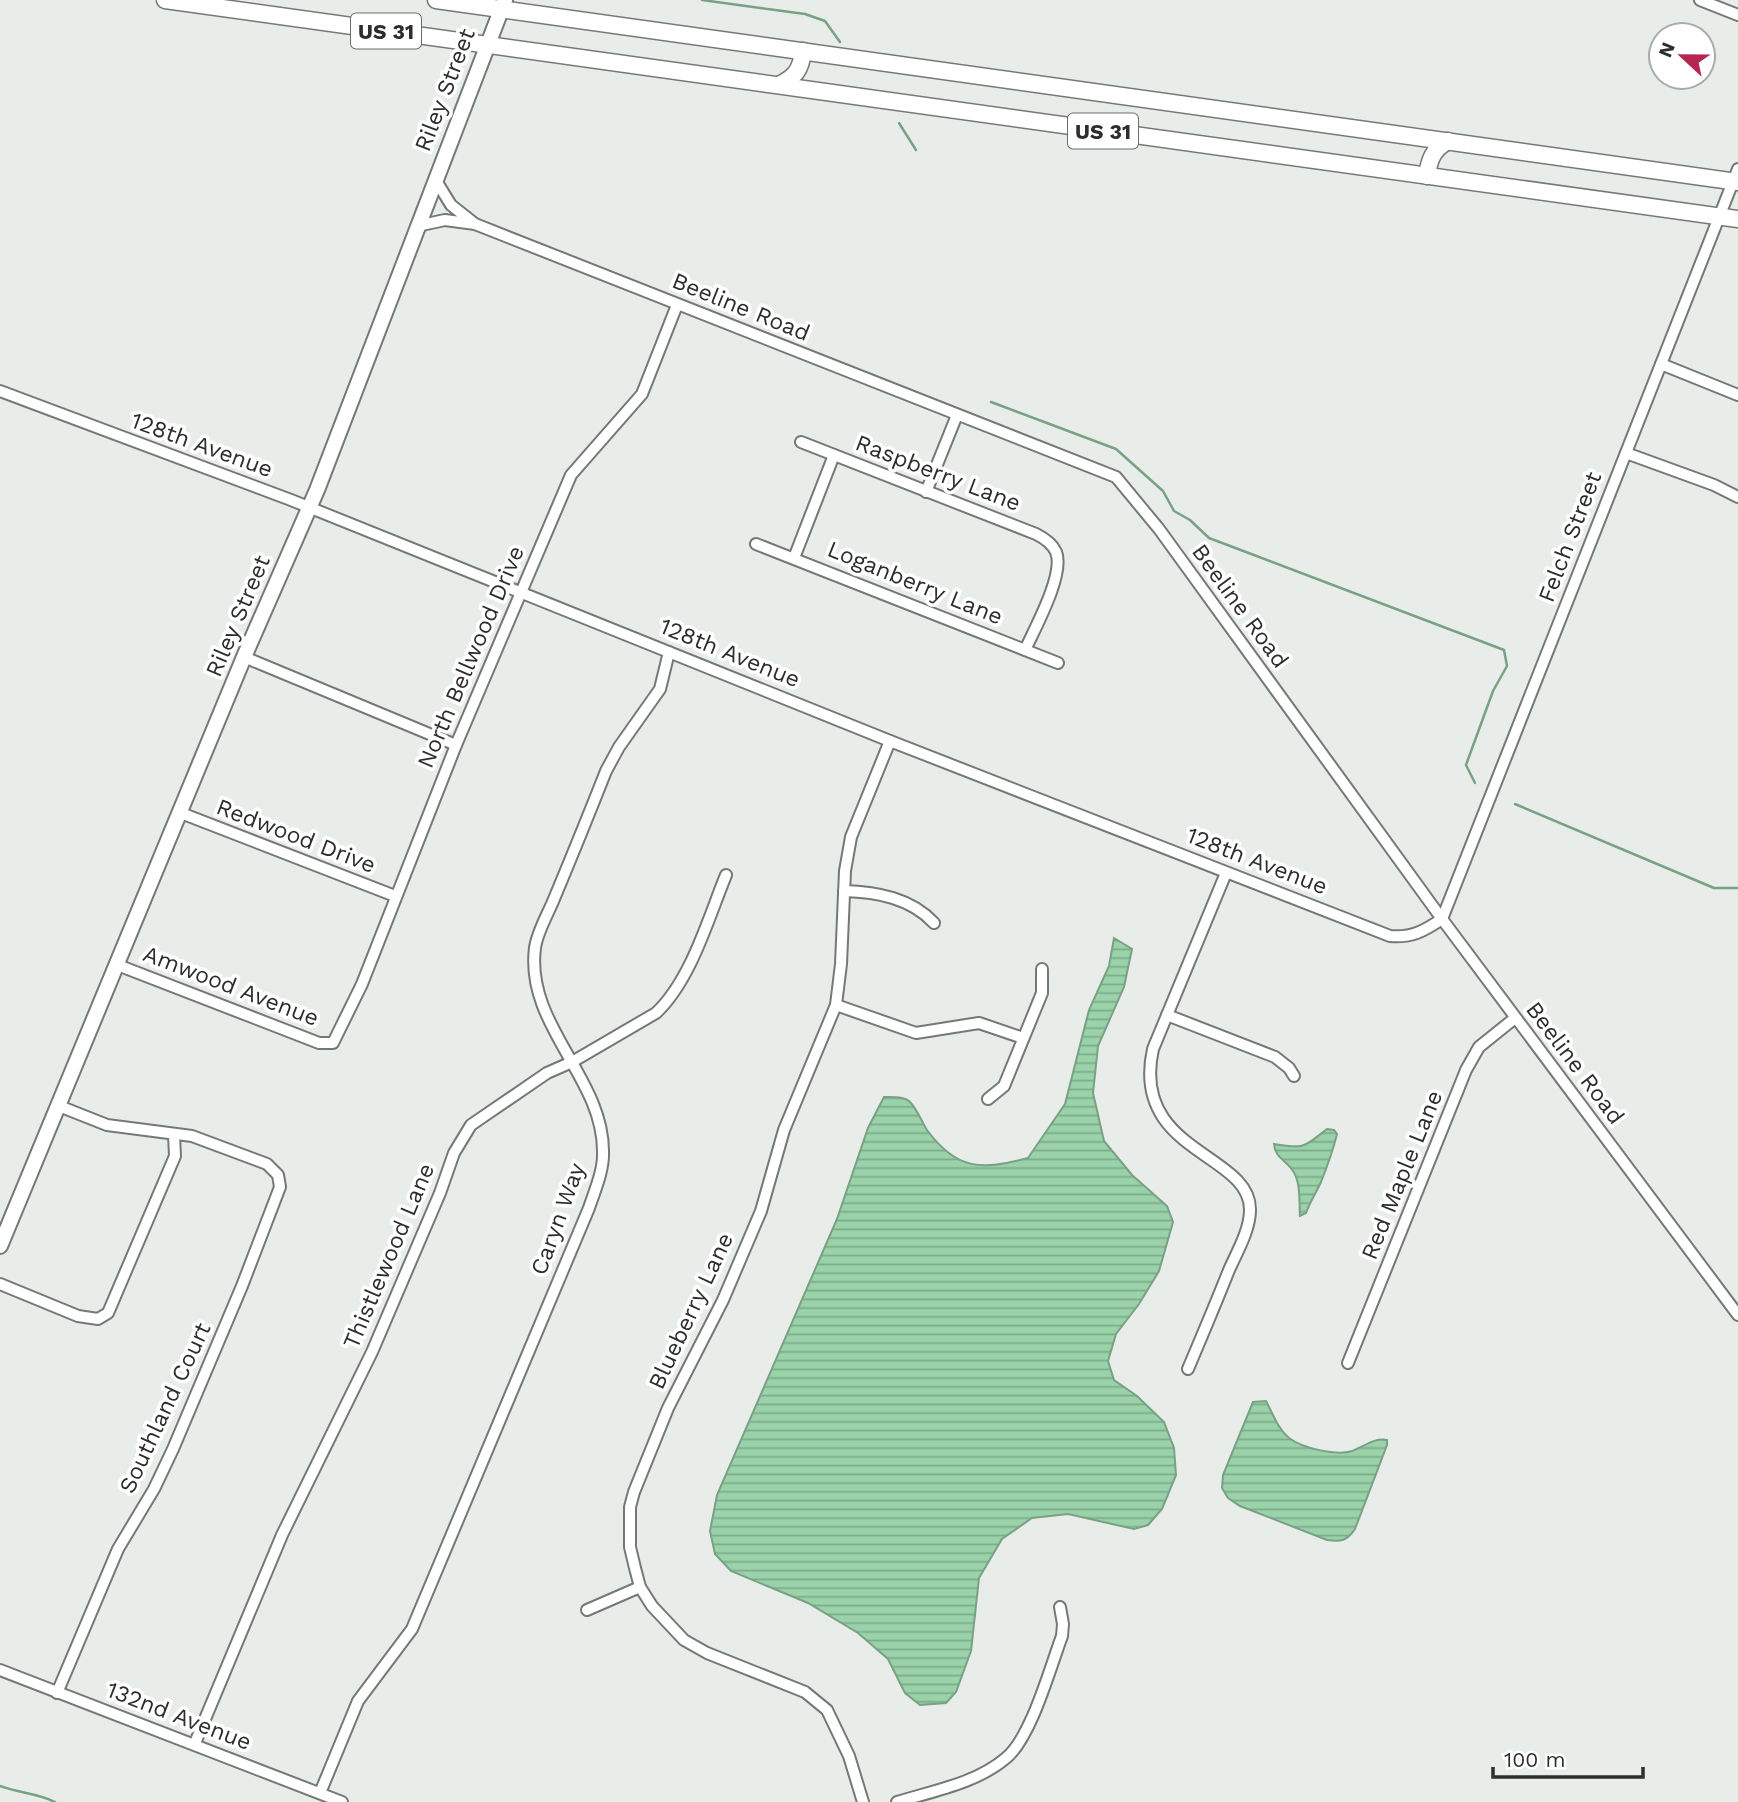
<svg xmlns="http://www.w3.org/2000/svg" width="1738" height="1802" viewBox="0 0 1738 1802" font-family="'Work Sans',sans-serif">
  <defs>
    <pattern id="water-rules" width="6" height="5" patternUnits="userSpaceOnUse" patternTransform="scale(1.75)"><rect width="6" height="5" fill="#9ad2aa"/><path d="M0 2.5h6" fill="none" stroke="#7eab8b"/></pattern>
  </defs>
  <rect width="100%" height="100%" fill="#e9edea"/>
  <g fill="url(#water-rules)" stroke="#79a184" stroke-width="2">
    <path d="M1114,938l18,11 -8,38 -26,59 -5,47 11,48 28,34 35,31 6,16 -14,49 -20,33 -23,30 -8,27 6,19 23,16 27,26 10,26 2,27 -14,34 -14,16 -14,4 -66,-15 -36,4 -30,21 -23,39 -8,73 -15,41 -10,11 -26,2 -15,-12 -17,-34 -30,-26 -50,-30 -77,-32 -16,-17 -5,-23 7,-36 120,-276 31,-91 16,-31c8,0 20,-1 26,5 7,7 12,20 17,28 30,41 55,40 101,28l37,-54 24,-94 20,-44z"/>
    <path d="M1327,1129l7,1 3,4c-4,16 -10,33 -16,48 -5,11 -11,20 -15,31l-6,3c-1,-14 1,-33 -7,-45 -7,-11 -18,-13 -19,-27 29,5 29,4 53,-15z"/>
    <path d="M1266,1401c7,13 12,28 23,37 13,10 47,18 63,13 11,-4 23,-14 35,-11v5l-32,84c-8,12 -14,13 -28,11l-87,-34 -12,-8 -6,-10 1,-13 30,-73z"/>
  </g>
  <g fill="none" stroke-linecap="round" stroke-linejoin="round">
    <g stroke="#79a184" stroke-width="2.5">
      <polyline points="702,0 805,14 825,21 840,42"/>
      <polyline points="899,123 916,150"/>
      <polyline points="991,402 1116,449 1163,491 1174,511 1190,520 1209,538 1504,650 1507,666 1493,691 1466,765 1475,783"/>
      <polyline points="1515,804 1714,888 1738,888"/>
      <path d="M0,1786c18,7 37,7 55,16"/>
    </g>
    <g stroke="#757976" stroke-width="14">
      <g id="minor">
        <polyline points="1700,0 1738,15"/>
        <polyline points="475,224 1116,477 1159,529 1442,919 1738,1315"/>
        <polyline points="417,226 445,220 475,224 451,205 435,179"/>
        <polyline points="1661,364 1738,395"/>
        <path d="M0,391l291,109 599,241 500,195c22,2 34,-5 52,-17"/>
        <path d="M801,442l235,92c8,4 16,9 20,18 9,22 -21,76 -31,98"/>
        <polyline points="1626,453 1714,485 1738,497"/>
        <polyline points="926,492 957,415"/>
        <polyline points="756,544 1058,663"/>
        <polyline points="794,558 834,455"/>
        <polyline points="244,657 456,745"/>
        <polyline points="181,813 395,896"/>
        <path d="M844,891c33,1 67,7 90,32"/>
        <polyline points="1442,919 1738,169"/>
        <polyline points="115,964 319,1043 333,1043 362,984 456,745 571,475 642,394 677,305"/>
        <polyline points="836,1005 916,1033 979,1023 1023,1038"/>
        <polyline points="1167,1015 1275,1057 1289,1068 1294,1076"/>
        <polyline points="988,1099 1004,1086 1042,993 1042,969"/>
        <polyline points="0,1284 78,1316 98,1319 108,1313 175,1156 174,1135"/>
        <polyline points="1348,1363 1466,1070 1479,1047 1515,1018"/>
        <path d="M1188,1369c14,-33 28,-66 41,-99 8,-18 21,-40 21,-60 1,-57 -120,-57 -97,-161l73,-176"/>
        <polyline points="587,1610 640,1587"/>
        <polyline points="0,1670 342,1802"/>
        <polyline points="57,1693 118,1549 154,1489 173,1449 242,1286 280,1187 278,1175 267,1164 192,1136 107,1125 59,1106"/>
        <path d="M195,1743l87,-208 90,-183 68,-159 14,-40 17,-28 76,-52 25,-11 84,-49c35,-33 52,-94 70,-138"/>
        <path d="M320,1793l38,-92 54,-72 177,-421c6,-18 15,-38 14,-57 0,-74 -78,-126 -68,-203 2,-16 13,-34 19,-49 18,-43 35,-85 52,-128l13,-24 41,-58 9,-37"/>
        <polyline points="863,1802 849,1756 827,1710 805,1692 707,1653 684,1640 652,1606 640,1587 635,1568 630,1547 630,1507 634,1492 668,1408 723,1300 761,1211 784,1130 836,1005 841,964 845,871 851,837 890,741"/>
        <path d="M897,1802c36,-11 80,-19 109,-44 25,-20 44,-90 56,-122l1,-12 -3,-17"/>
      </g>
    </g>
    <g stroke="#757976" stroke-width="18">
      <polyline id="major" points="0,1246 244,657 317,490 505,0"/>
    </g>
    <g stroke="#757976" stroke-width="19">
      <g id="highway">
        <polyline points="165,0 1738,219"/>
        <polyline points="436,0 1738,182"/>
        <path d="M779,85c16,-8 22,-15 24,-34"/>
        <path d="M1427,176c2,-16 6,-27 21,-35"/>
      </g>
    </g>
    <use href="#minor" stroke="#fff" stroke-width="10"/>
    <use href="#major" stroke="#fff" stroke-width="14"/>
    <use href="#highway" stroke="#fff" stroke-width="16"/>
  </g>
  <g text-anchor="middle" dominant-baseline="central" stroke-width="7" stroke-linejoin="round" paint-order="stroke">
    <g fill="#fff" stroke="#6b6d6b" stroke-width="2">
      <rect x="351" y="13.5" width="70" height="35" rx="5"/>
      <rect x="1068" y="113.5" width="70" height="35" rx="5"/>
    </g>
    <g font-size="21" font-weight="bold" fill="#2c2e2c">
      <text x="386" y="31">US 31</text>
      <text x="1103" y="131">US 31</text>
    </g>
    <g font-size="23" fill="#2c2e2c" stroke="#fff">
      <text transform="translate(445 90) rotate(-69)">Riley Street</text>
      <text transform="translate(741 307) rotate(22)">Beeline Road</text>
      <text transform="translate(202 445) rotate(20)">128th Avenue</text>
      <text transform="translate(938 473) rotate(21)">Raspberry Lane</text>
      <text transform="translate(1570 537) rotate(-69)">Felch Street</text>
      <text transform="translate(915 583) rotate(22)">Loganberry Lane</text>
      <text transform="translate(1240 606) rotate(54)">Beeline Road</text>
      <text transform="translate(238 616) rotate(-67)">Riley Street</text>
      <text transform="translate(730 653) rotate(22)">128th Avenue</text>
      <text transform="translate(471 657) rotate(-67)">North Bellwood Drive</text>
      <text transform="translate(296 836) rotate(21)">Redwood Drive</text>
      <text transform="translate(1257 861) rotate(21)">128th Avenue</text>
      <text transform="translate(231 986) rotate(21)">Amwood Avenue</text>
      <text transform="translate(1575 1063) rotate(53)">Beeline Road</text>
      <text transform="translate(1402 1175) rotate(-68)">Red Maple Lane</text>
      <text transform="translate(558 1219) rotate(-70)">Caryn Way</text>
      <text transform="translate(389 1256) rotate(-67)">Thistlewood Lane</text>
      <text transform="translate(691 1311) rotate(-65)">Blueberry Lane</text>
      <text transform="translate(165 1408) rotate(-65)">Southland Court</text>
      <text transform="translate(179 1716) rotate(21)">132nd Avenue</text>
    </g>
  </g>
  <g transform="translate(1682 56) rotate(292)"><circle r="33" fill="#ffffff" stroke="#ababab" stroke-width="2"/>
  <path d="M0-5L12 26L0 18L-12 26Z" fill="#b62651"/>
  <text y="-10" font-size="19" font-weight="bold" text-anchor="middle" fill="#2c2e2c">N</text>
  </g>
  <path d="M1493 1767v10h150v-10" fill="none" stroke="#2c2e2c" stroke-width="3.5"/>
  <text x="1504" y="1767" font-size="21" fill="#2c2e2c" stroke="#ffffff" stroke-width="5" paint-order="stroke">100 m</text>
</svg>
